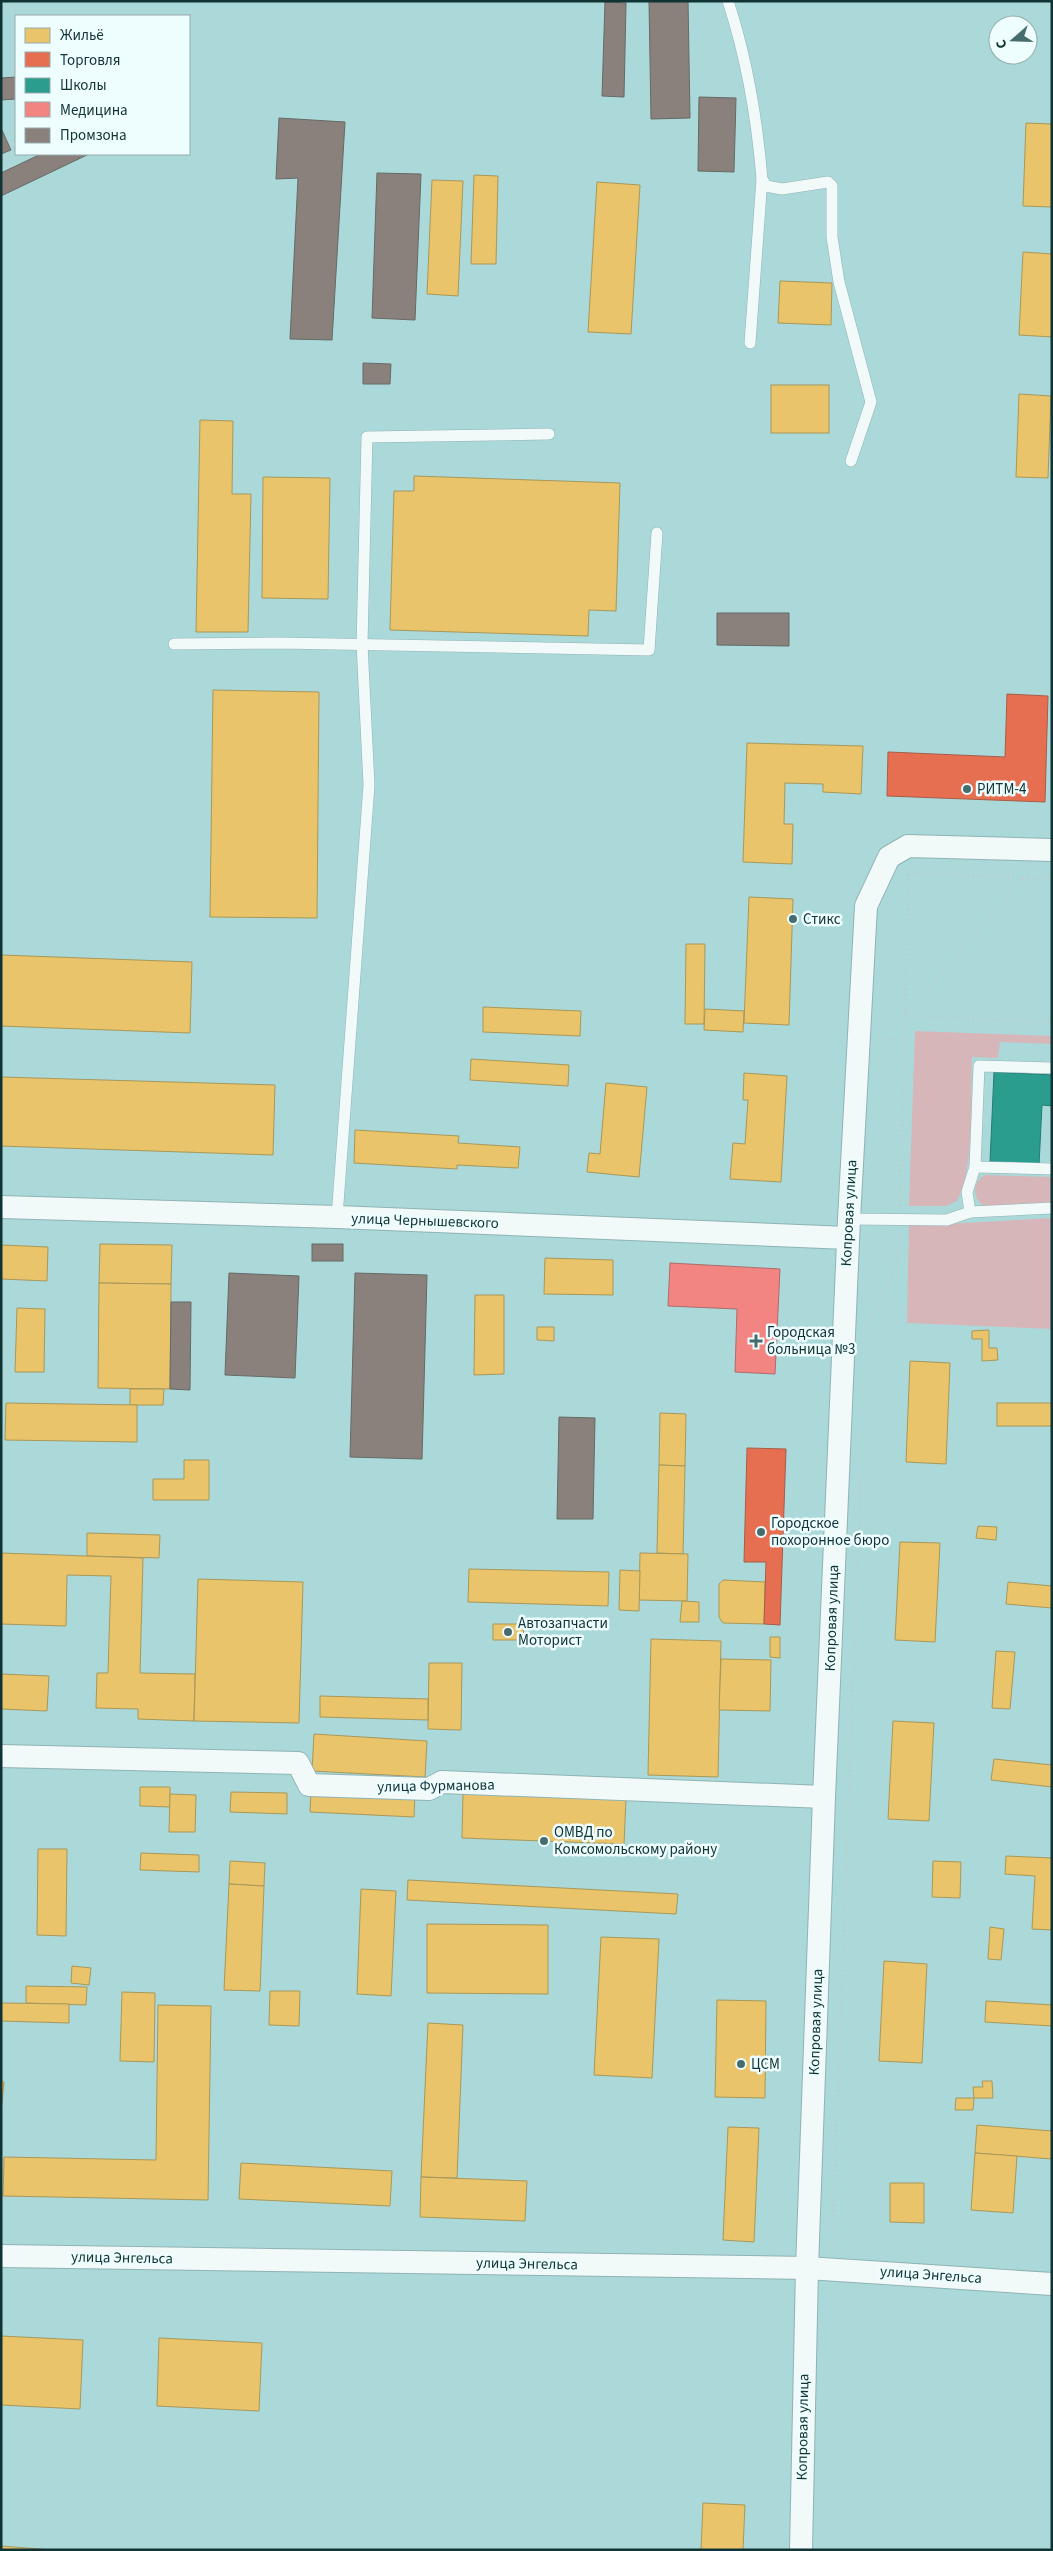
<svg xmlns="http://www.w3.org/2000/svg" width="1053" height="2551" viewBox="0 0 1053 2551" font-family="'Source Sans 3',sans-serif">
  <rect width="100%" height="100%" fill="#abd8d9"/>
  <g fill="#d7b6b9">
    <path d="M915,1031l137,5v8l-52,-2 -2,16 -26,-1c-2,39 3,112 -15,144l-11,5h-37z"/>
    <path d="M985,1175l67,2v25l-68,4c-12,-8 -12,-24 1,-31z"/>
    <polygon points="1052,1218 1052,1329 907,1323 909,1223 947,1224"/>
  </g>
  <g fill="#e9c46a" stroke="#a8985a">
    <polygon points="1026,123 1052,124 1052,207 1023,206"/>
    <polygon points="474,175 498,176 496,264 471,264"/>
    <polygon points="432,180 463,181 458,296 427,294"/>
    <polygon points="597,182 640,185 631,334 588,332"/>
    <polygon points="1023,252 1052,254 1052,337 1019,335"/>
    <polygon points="780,281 832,283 831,325 778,323"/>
    <rect x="771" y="385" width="58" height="48"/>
    <polygon points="1019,394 1051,396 1048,478 1016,477"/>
    <polygon points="200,420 233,421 232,494 251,494 248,632 196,632"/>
    <polygon points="414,476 620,483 616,611 589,610 588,636 390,630 394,491 414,491"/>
    <polygon points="263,477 330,478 328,599 262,598"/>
    <polygon points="213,690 319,692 317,918 210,917"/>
    <polygon points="747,743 863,746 861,794 823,792 823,784 785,783 784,824 793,824 792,864 743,862"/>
    <polygon points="749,897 793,899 789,1025 744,1023"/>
    <polygon points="686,944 705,944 704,1024 685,1024"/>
    <polygon points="1,955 192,962 190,1033 1,1026"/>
    <polygon points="483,1007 581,1011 580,1036 483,1032"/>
    <polygon points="705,1009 744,1011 743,1032 704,1030"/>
    <polygon points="471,1059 569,1065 568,1086 470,1080"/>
    <polygon points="744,1073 787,1076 781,1182 730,1179 733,1143 745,1144 748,1100 743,1100"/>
    <polygon points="1,1077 275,1085 273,1155 1,1146"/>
    <polygon points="606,1083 647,1087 639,1177 587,1172 589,1153 600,1154"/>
    <polygon points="355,1130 459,1136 458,1143 520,1147 518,1168 457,1165 457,1169 354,1163"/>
    <polygon points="100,1244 172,1245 171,1284 99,1283"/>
    <polygon points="1,1245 48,1247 47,1281 1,1279"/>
    <polygon points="545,1258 613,1260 613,1295 544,1294"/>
    <polygon points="99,1283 171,1284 170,1389 98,1388"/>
    <polygon points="475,1295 504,1295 504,1374 474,1375"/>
    <polygon points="17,1308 45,1309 44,1372 15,1372"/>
    <polygon points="537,1327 554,1327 554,1341 537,1340"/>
    <polygon points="989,1330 989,1348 997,1348 998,1360 982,1361 982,1339 972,1339 972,1331"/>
    <polygon points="910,1361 950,1363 946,1464 906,1462"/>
    <polygon points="130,1389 164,1389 163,1405 130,1405"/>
    <polygon points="6,1403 137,1405 137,1442 5,1440"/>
    <rect x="997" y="1403" width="55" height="23"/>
    <polygon points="660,1413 686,1414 685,1466 659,1465"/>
    <polygon points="184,1460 209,1460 209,1500 153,1500 153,1479 184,1479"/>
    <polygon points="659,1465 685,1466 683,1554 657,1553"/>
    <polygon points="978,1526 997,1527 996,1540 976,1538"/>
    <polygon points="87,1533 160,1535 159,1558 87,1556"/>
    <polygon points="900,1542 940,1543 935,1642 895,1640"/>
    <polygon points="1,1553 143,1558 140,1673 195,1674 194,1721 138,1719 138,1709 96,1708 97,1673 108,1673 111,1576 67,1575 66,1626 1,1624"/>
    <polygon points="640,1553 688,1554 687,1601 639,1600"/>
    <polygon points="469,1569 609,1572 608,1606 468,1602"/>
    <polygon points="620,1570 640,1571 639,1611 619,1610"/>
    <polygon points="198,1579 303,1582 299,1723 194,1721"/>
    <polygon points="723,1580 765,1582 764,1624 723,1623 719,1617 719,1584"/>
    <polygon points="1008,1582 1052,1586 1052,1608 1006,1604"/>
    <polygon points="682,1601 699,1602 699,1622 680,1622"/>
    <polygon points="493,1624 524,1624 523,1640 493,1640"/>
    <polygon points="770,1637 780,1637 780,1658 770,1657"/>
    <polygon points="651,1639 721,1641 718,1777 648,1775"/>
    <polygon points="996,1651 1015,1652 1010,1709 992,1708"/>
    <polygon points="721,1659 771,1660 770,1711 719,1710"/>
    <polygon points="429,1663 462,1663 461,1730 428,1729"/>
    <polygon points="1,1674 49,1676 47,1711 1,1709"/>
    <polygon points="320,1696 428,1699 428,1720 320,1717"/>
    <polygon points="893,1721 934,1723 929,1821 888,1819"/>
    <polygon points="314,1734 427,1741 425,1777 312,1771"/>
    <polygon points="994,1759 1052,1765 1052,1787 991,1780"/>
    <polygon points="140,1787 170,1787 170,1807 140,1806"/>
    <polygon points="311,1789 415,1794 414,1817 310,1812"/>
    <polygon points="231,1792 287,1793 287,1814 230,1812"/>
    <polygon points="170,1794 196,1795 195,1832 169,1832"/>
    <polygon points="463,1794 626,1799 624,1844 462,1838"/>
    <polygon points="38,1849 67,1849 66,1936 37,1935"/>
    <polygon points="141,1853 199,1855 199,1872 140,1870"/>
    <polygon points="1006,1856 1052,1858 1052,1930 1032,1929 1035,1876 1005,1874"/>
    <polygon points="230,1861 265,1863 264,1886 229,1884"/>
    <polygon points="933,1861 961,1862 960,1898 932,1897"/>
    <polygon points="408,1880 678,1894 676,1914 407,1900"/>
    <polygon points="229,1884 264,1886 260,1991 224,1990"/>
    <polygon points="361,1889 396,1891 391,1996 357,1994"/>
    <polygon points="427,1924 548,1925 548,1994 427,1993"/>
    <polygon points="990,1927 1004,1929 1001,1960 988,1959"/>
    <polygon points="601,1937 659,1939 652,2078 594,2075"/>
    <polygon points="884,1961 927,1964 922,2063 879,2061"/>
    <polygon points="72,1966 91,1968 89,1985 71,1983"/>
    <polygon points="26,1986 87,1987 86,2005 26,2003"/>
    <polygon points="270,1991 300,1991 299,2026 269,2025"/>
    <polygon points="122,1992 155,1993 154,2062 120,2061"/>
    <polygon points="717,2000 766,2001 765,2098 715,2097"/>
    <polygon points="986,2001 1052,2005 1052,2026 985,2022"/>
    <polygon points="1,2003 69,2004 69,2023 1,2021"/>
    <polygon points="158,2005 211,2006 208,2200 3,2196 4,2157 156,2160"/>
    <polygon points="428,2023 463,2025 457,2178 421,2177"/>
    <polygon points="1,2081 4,2082 1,2113"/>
    <polygon points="982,2081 992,2081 993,2098 974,2098 973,2087 983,2087"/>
    <polygon points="956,2098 974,2098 973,2110 955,2110"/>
    <polygon points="977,2125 1052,2131 1052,2159 975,2153"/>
    <polygon points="728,2127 759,2128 754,2242 723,2240"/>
    <polygon points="975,2153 1017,2156 1013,2213 971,2210"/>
    <polygon points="241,2163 392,2171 390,2206 239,2199"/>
    <polygon points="421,2177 527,2181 525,2221 420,2217"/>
    <polygon points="890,2183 924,2183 924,2223 890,2222"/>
    <polygon points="1,2336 83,2340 80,2409 1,2405"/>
    <polygon points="159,2338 262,2343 259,2411 157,2406"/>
    <polygon points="703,2503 745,2505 743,2550 701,2550"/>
    <polygon points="1,2546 53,2550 1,2550"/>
  </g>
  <g fill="#e76f51" stroke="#a65d48">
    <polygon points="1007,694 1048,696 1045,802 887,796 888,752 1005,757"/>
    <polygon points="747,1448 786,1449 780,1625 764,1624 766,1562 744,1562"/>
  </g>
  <polygon fill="#2a9d8f" stroke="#227d74" points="994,1072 1052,1075 1052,1106 1042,1105 1039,1165 990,1162"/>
  <polygon fill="#f28482" stroke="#ae6c6b" points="670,1263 780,1269 775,1374 735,1372 737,1309 668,1306"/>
  <g fill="#8a817c" stroke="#656a66">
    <polygon points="649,1 688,1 690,118 651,119"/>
    <polygon points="605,2 626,3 624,97 602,96"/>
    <polygon points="16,77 16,99 1,100 1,78"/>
    <polygon points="699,97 736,98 734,172 698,171"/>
    <polygon points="279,118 345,122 332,340 290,339 298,178 276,179"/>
    <polygon points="1,128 11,150 1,154"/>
    <polygon points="41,154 89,154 1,196 1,173"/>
    <polygon points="377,173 421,174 415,320 372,318"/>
    <polygon points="363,363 391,364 390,384 363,384"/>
    <polygon points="717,613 789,613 789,646 717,645"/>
    <rect x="312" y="1244" width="31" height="17"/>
    <polygon points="229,1273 299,1276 295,1378 225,1375"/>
    <polygon points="355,1273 427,1275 422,1459 350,1457"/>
    <polygon points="171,1302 191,1302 190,1390 170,1389"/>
    <polygon points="559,1417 595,1418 593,1519 557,1519"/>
  </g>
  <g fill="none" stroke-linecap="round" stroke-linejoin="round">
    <g stroke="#8fb3b4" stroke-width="12">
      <g id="service">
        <path d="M728,1c19,58 29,117 34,178l4,7 16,3 46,-7 4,4v51l7,45 32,120 -20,59"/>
        <polyline points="750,343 762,179"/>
        <polyline points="174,644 280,643 649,650 657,533"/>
        <polyline points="975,1167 1052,1169"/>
        <polyline points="970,1212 967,1192 975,1167 979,1066 1052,1068"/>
        <polyline points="337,1217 369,785 362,644 367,437 549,434"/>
        <polyline points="849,1219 947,1220 970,1212 1052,1208"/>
      </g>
    </g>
    <g stroke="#8fb3b4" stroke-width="24">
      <g id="minor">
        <polyline points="1,1207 337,1217 848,1238"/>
        <polyline points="1,1756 298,1763 309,1785 429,1789 442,1782 824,1797"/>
        <polyline points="1,2256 807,2268 1052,2284"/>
        <polyline points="801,2550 807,2268 824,1797 849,1219 866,906 889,857 908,846 1052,850"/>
      </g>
    </g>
    <g stroke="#becbcb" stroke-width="3" stroke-dasharray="1 4" stroke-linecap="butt">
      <polyline points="908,869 905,1016 1052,1022"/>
      <polyline points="908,873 1052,879"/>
      <polyline points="878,1039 904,1039"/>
      <polyline points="900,1206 905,1016 1023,878"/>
      <polyline points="865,1332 898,1261 899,1232"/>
      <polyline points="832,2251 861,1473"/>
      <polyline points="912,2256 918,2244"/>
    </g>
    <use href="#service" stroke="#f2f9f9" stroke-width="11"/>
    <use href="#minor" stroke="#f2f9f9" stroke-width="22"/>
  </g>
  <g fill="#466d6e" stroke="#eefdfe" stroke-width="2">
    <circle cx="967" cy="789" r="5"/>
    <circle cx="793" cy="919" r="5"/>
    <path d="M753.5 1333.5h5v5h5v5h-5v5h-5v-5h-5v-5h5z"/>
    <circle cx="761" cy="1532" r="5"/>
    <circle cx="508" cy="1632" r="5"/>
    <circle cx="544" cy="1841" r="5"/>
    <circle cx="741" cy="2064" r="5"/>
  </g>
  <g text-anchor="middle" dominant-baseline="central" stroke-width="5" stroke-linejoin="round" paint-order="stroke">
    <g font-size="15" fill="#103334" stroke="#eefdfe" text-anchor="start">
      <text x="977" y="789">РИТМ-4</text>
      <text x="803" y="919">Стикс</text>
      <text x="767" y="1332">Городская<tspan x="767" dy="17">больница №3</tspan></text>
      <text x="771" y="1523">Городское<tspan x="771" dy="17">похоронное бюро</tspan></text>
      <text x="518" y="1623">Автозапчасти<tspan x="518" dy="17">Моторист</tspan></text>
      <text x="554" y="1832">ОМВД по<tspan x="554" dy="17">Комсомольскому району</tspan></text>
      <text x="751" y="2064">ЦСМ</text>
    </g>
    <g font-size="15" fill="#103334" stroke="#eefdfe">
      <text transform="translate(849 1213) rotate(-87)">Копровая улица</text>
      <text transform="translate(425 1221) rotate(2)">улица Чернышевского</text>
      <text transform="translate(832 1618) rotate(-88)">Копровая улица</text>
      <text transform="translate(436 1786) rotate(-1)">улица Фурманова</text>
      <text transform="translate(816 2022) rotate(-88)">Копровая улица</text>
      <text transform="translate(122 2258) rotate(1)">улица Энгельса</text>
      <text transform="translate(527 2264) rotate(1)">улица Энгельса</text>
      <text transform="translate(931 2275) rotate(4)">улица Энгельса</text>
      <text transform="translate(803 2427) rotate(-89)">Копровая улица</text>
    </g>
  </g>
  <rect width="1053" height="2551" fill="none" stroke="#103334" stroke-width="5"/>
  <rect x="15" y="15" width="175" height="140" fill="#eefdfe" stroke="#95acad"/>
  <rect x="25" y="28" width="25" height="15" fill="#e9c46a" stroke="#95acad"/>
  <text x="60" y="40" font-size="15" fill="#103334">Жильё</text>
  <rect x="25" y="52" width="25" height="15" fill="#e76f51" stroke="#95acad"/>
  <text x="60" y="65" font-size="15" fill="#103334">Торговля</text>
  <rect x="25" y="78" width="25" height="15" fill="#2a9d8f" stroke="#95acad"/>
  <text x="60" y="90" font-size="15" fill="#103334">Школы</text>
  <rect x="25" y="102" width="25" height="15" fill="#f28482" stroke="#95acad"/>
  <text x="60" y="115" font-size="15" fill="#103334">Медицина</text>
  <rect x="25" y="128" width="25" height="15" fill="#8a817c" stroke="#95acad"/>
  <text x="60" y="140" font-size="15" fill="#103334">Промзона</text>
  <g transform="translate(1013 40) rotate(250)"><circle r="24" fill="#eefdfe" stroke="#95acad"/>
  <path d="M0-4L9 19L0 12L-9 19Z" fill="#466d6e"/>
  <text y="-8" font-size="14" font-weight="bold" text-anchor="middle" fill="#103334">С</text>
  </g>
</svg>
